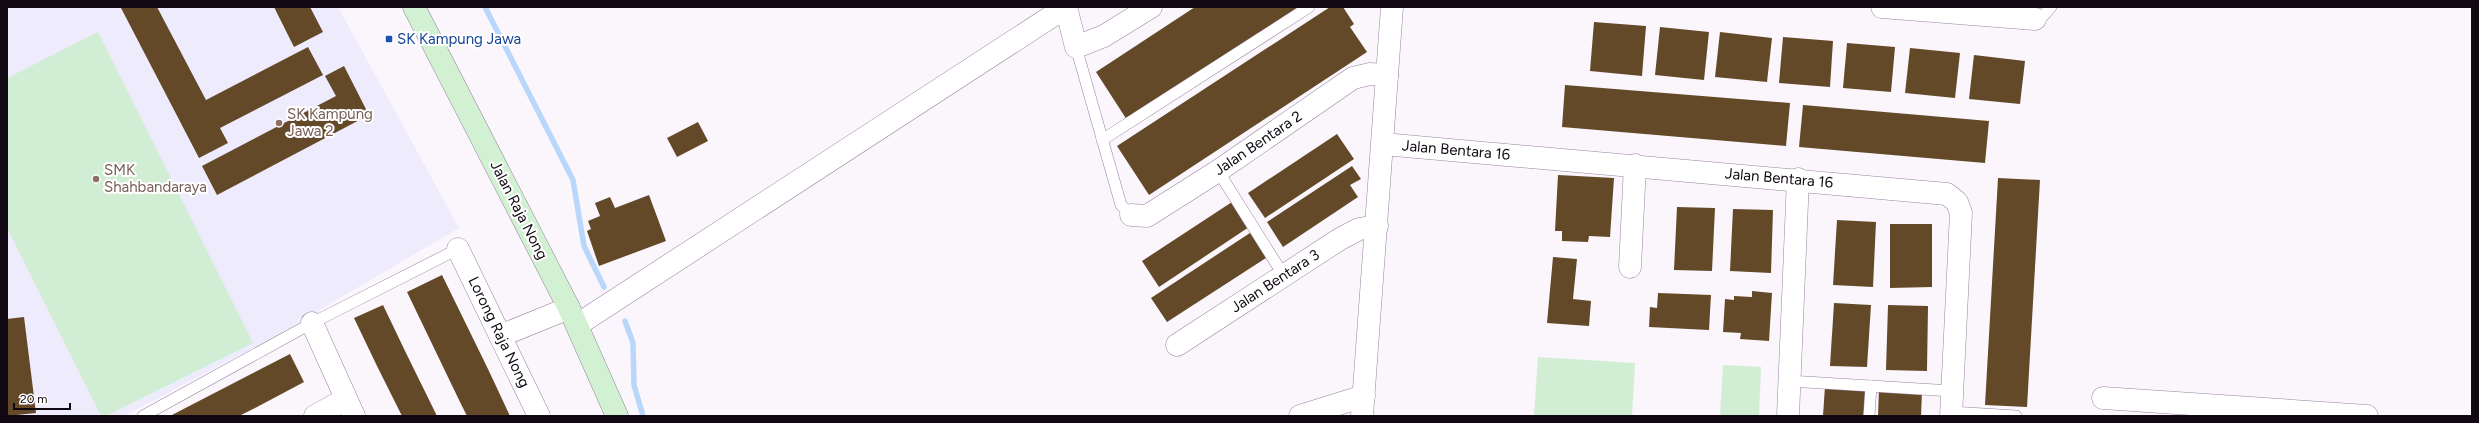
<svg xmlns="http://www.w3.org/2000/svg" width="2479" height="423" viewBox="0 0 2479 423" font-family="Figtree,sans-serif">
  <rect width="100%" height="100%" fill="#faf6fc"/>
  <polygon fill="#eeebfd" points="7,7 338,7 459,228 270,339 124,416 7,416"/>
  <g fill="#d1eed4">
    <polygon points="98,32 253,343 106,416 101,416 7,228 7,78"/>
    <polygon points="1538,357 1635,363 1632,416 1534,416"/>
    <polygon points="1723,365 1761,367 1759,416 1720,416"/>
  </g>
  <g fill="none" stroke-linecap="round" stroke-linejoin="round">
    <g stroke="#b9d6fb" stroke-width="5.5">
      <polyline points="485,7 573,180 584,246 604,287"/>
      <polyline points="625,321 633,343 634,385 643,416"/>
    </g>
  </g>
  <g fill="#644929">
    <polygon points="157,7 206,100 308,47 323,75 220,128 228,143 199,158 121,8"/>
    <polygon points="274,7 310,7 323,32 294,47"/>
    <polygon points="1195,7 1299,7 1127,120 1096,72"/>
    <polygon points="1330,7 1343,7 1354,24 1350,27 1367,52 1149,195 1117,146"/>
    <polygon points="1594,22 1646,26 1642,76 1590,71"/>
    <polygon points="1660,27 1709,32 1704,80 1655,75"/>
    <polygon points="1720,32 1772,38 1767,82 1715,77"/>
    <polygon points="1783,37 1833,41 1830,87 1779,83"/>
    <polygon points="1847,43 1895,47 1891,92 1843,88"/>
    <polygon points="1910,48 1960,53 1955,98 1905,93"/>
    <polygon points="1974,55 2025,61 2020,104 1969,99"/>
    <polygon points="344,66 369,115 217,195 202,166 336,96 325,76"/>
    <polygon points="1565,85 1790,103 1786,146 1562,127"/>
    <polygon points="1803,105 1989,121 1985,163 1799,147"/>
    <polygon points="698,122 708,141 677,157 667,138"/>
    <polygon points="1337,134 1354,159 1265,218 1248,193"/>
    <polygon points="1352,166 1361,179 1350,185 1358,197 1283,247 1267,222"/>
    <polygon points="1558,175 1614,178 1610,237 1589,236 1588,242 1562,241 1562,231 1555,231"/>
    <polygon points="1998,178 2040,180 2027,407 1985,405"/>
    <polygon points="649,195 666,241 599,266 587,231 591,229 588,221 600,216 595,203 610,197 615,208"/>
    <polygon points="1232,202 1249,227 1159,287 1142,261"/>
    <polygon points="1677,207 1715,208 1712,271 1674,270"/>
    <polygon points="1733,209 1773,210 1771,273 1730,271"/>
    <polygon points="1837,220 1876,222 1873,287 1833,285"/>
    <polygon points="1890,224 1932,224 1932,287 1890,288"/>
    <polygon points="1253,231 1269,256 1167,322 1151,298"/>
    <polygon points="1553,257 1577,259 1573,299 1591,301 1589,326 1547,323"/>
    <polygon points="442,275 488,369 510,416 467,416 460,402 407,292"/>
    <polygon points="1752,291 1772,293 1769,341 1740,339 1741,333 1723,332 1725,299 1734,300 1734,296 1752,297"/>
    <polygon points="1658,293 1711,295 1709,330 1649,327 1650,307 1657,308"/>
    <polygon points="1834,303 1871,305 1867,367 1830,366"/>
    <polygon points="383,305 406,353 437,416 402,416 377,366 354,318"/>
    <polygon points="1888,305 1928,306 1927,371 1886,370"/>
    <polygon points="24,317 36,413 7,416 7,319"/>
    <polygon points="290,354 304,382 257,407 239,416 170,416"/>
    <polygon points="1825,386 1866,388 1864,416 1823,416"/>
    <polygon points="1879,389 1922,391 1921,416 1878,416"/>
  </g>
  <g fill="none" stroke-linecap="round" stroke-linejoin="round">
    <g stroke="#98849e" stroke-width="12">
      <g id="service">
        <polyline points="2035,19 2043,16 2051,7"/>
        <polyline points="1076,47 1121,205 1131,215"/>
        <polyline points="1102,140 1309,7"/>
        <polyline points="1218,171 1284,276"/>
        <polyline points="1789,381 1952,391"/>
        <polyline points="1951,412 2016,416"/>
        <polyline points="143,416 312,323 458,249"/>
        <polyline points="1869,416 1871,386"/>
      </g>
    </g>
    <g stroke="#98849e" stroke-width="23">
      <g id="minor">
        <polyline points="1066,7 1076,47 1104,36 1151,7"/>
        <polyline points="1882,7 2035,19"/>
        <polyline points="1383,144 1947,194 1957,202 1961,213 1951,416"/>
        <polyline points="1131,215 1147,216 1218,171 1353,78 1370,74 1387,75"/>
        <polyline points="458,249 539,416"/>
        <polyline points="1630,267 1635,165"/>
        <polyline points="312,323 354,416"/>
        <polyline points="577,325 1066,7"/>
        <polyline points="500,336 569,308"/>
        <polyline points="1177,345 1340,239 1359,229 1377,226"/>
        <polyline points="2103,398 2367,416"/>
        <polyline points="315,416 346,399"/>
        <polyline points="1300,416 1364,396"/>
        <polyline points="1362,416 1392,7"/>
        <polyline points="1788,416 1798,179"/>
      </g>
    </g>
    <g stroke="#98849e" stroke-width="23">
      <polyline id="secondary" points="414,7 569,308 617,416"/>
    </g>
    <use href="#service" stroke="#fff" stroke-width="11"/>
    <use href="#minor" stroke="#fff" stroke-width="22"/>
    <use href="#secondary" stroke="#d1f1d2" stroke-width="22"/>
  </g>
  <rect fill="#1a4fb4" stroke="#fff" stroke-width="1.5" x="385" y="35" width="8" height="8" rx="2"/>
  <g fill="#8d6e63" stroke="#fff" stroke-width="1.5">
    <circle cx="279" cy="123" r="4"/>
    <circle cx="96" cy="179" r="4"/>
  </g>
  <g text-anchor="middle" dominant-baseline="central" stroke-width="4" stroke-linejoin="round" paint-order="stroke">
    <g font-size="15" fill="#164399" stroke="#fff" text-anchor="start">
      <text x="397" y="39">SK Kampung Jawa</text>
    </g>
    <g font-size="15" fill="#785e54" stroke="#fff" text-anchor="start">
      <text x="287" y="114">SK Kampung<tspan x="287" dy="17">Jawa 2</tspan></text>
      <text x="104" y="170">SMK<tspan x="104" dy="17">Shahbandaraya</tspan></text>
    </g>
    <g font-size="15" fill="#100912" stroke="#fff">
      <text transform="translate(1258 143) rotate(-34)">Jalan Bentara 2</text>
      <text transform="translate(1456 150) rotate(5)">Jalan Bentara 16</text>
      <text transform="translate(1779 178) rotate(5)">Jalan Bentara 16</text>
      <text transform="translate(519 210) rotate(63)">Jalan Raja Nong</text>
      <text transform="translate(1275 281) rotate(-33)">Jalan Bentara 3</text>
      <text transform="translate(499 332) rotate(64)">Lorong Raja Nong</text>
    </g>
  </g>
  <rect width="2479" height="423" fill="none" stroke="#100912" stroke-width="16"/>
  <path d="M14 403v6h56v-6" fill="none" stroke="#100912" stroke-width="2"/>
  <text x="20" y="403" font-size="12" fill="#100912" stroke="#ffffff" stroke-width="3" paint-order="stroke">20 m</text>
</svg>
